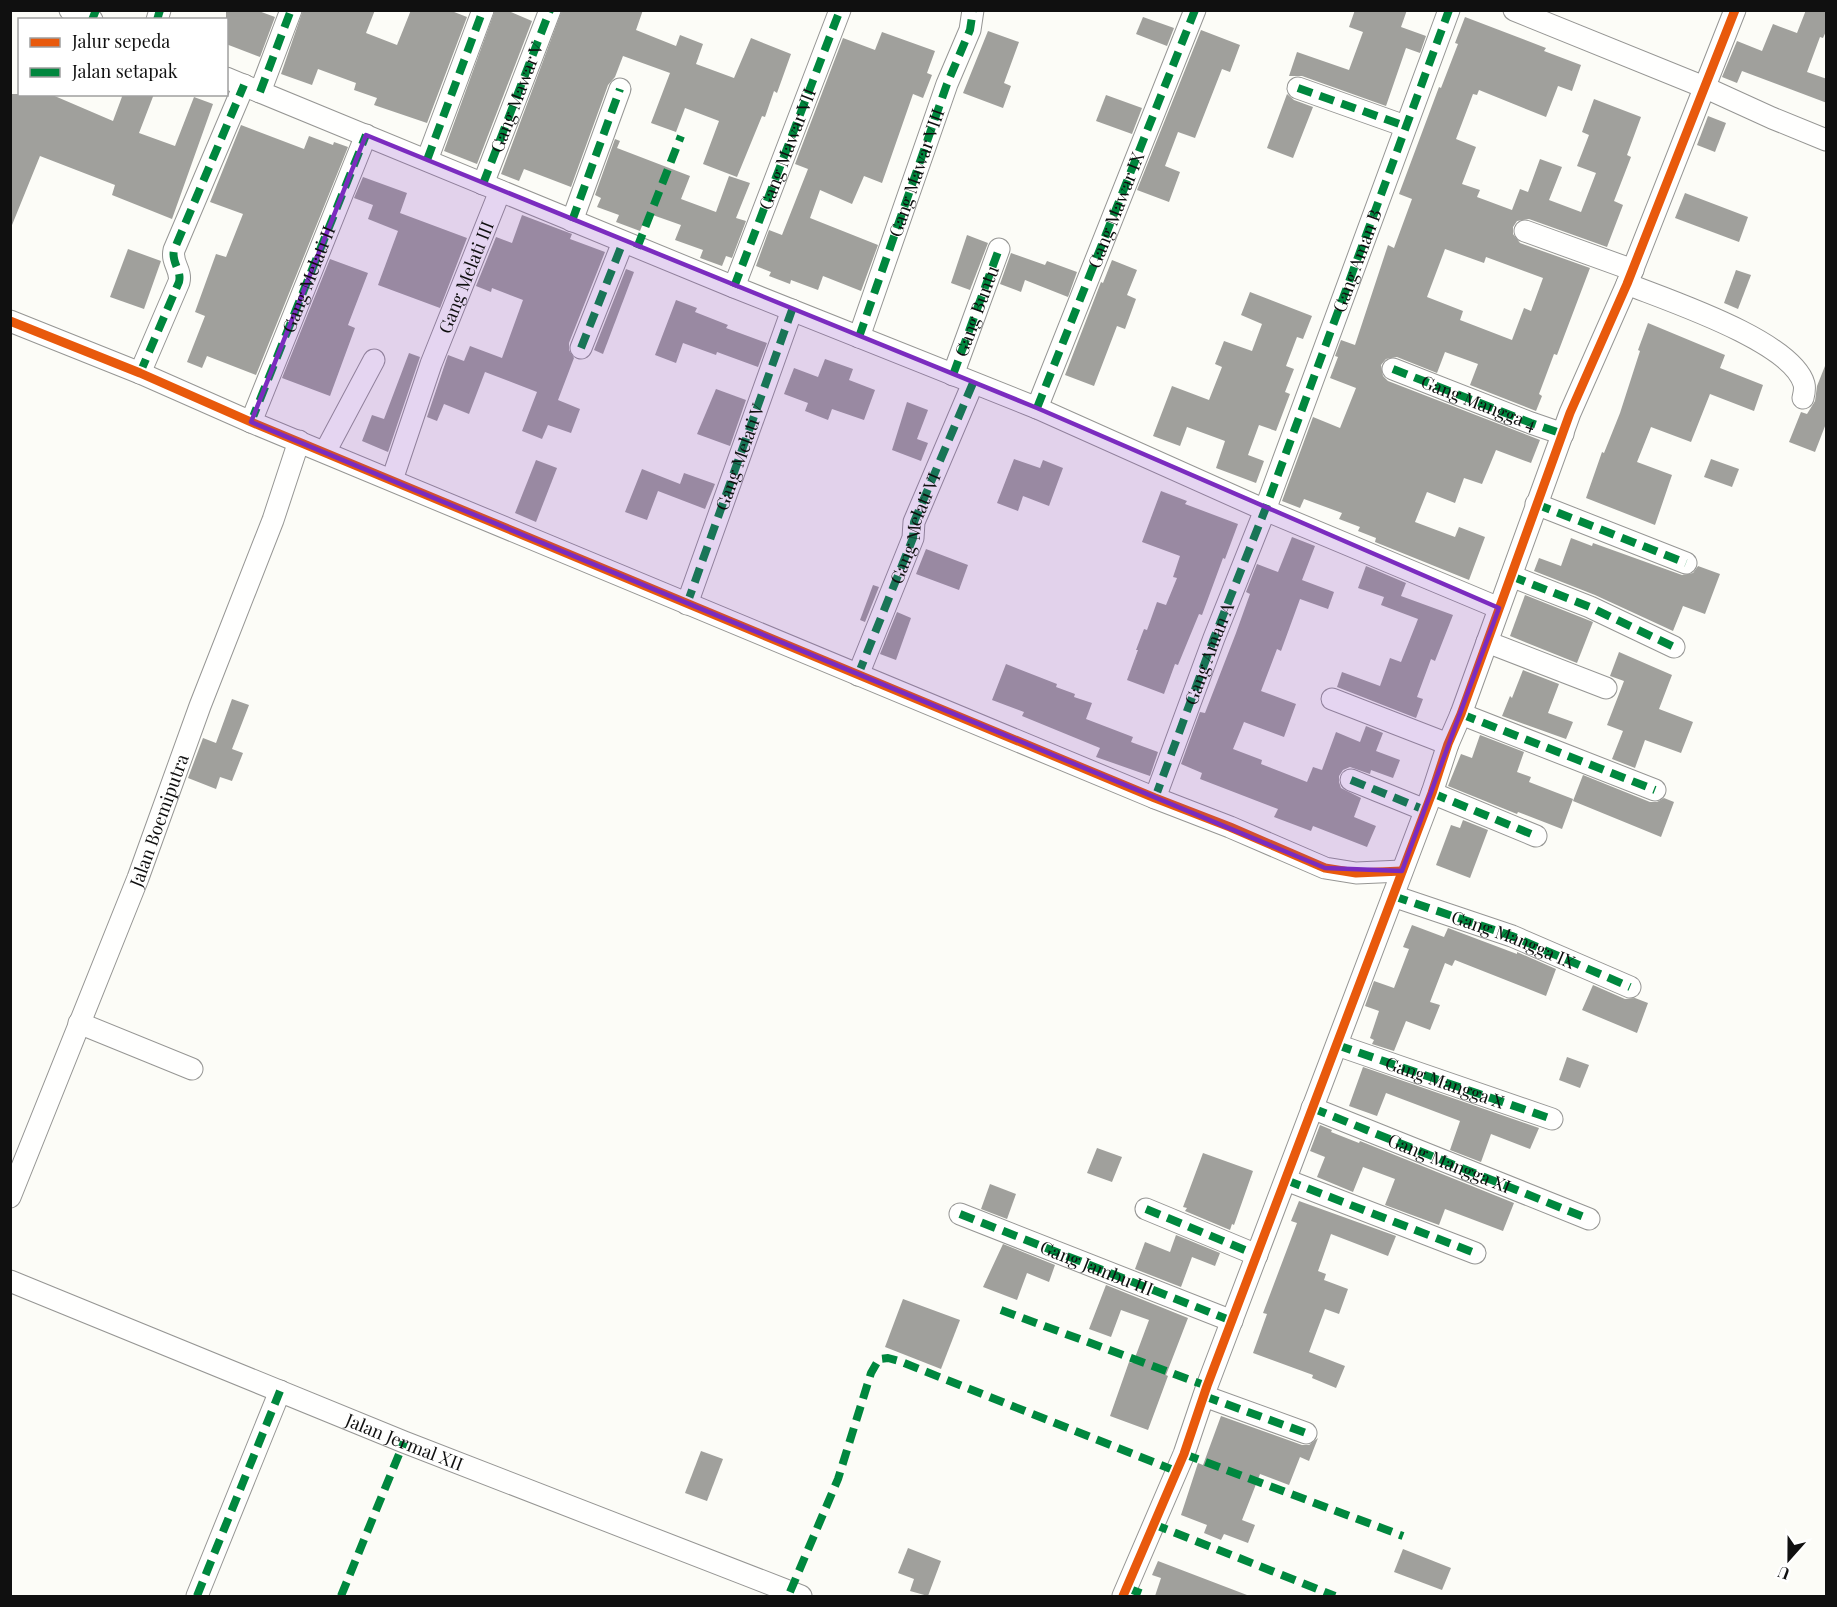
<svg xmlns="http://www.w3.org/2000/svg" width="1837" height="1607" viewBox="0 0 1837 1607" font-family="'Playfair Display',serif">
  <rect width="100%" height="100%" fill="#fcfcf7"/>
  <g fill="#a0a09c" fill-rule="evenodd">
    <polygon points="226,10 256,10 275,17 260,57 226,44"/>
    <polygon points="303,10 375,10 366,33 397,45 411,10 449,10 467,17 427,123 374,105 377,98 354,90 356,83 318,69 312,85 281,74"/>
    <polygon points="495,10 506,10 532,21 477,164 444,151"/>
    <polygon points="562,10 643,10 636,30 676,46 680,35 703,44 696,64 734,78 751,38 791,54 777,93 774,91 765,117 762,116 737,177 703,164 719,121 685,108 676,132 651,123 670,73 623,56 615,77 608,85 571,187 524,169 519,181 501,174"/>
    <polygon points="1355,10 1407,10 1401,27 1426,36 1420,53 1406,48 1386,106 1302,76 1289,76 1297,52 1349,70 1363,32 1349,27"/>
    <polygon points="1806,10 1827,10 1827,29 1823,38 1820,37 1807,72 1827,79 1827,103 1742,71 1737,83 1722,77 1737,41 1762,51 1773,24 1797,33"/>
    <polygon points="1143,17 1174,28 1167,46 1136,34"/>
    <path d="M1465,17l81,31 -2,3 37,14 -9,26 -14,-5 -12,31 -67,-27 -2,5 -4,-1 -17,45 20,8 -14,37 18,6 -3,7 35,13 8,-21 8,3 12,-33 22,8 -13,33 32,12 15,-39 -19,-7 12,-31 -7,-3 12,-33 47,18 -14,38 4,2 -17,44 9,4 -16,42 -78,-28 -12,2 -4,6v7l7,9 70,25 -33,87 -3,-1 -15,40 3,2 -6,15 -66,-26 8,-21 -33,-12 -8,21 -40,-16 -11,2 -5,6 2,11 5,5 152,59 -9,23 -35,-13 -14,34 -18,-6 -9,25 -28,-11 -12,30 40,15 4,-10 26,10 -16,43 -94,-38 1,-4 -18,-7 2,-4 -21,-8 3,-6 -38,-14 -4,9 -18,-7 31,-84 27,11 16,-40 -26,-10 8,-21 -3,-1 6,-16 14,5 33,-100 6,3 18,-49 -13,-5 40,-107 2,1 17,-44 -3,-1zM1445,249l39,14 2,-6 57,21 -12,33 -7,-3 -12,32 -52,-20 3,-9 -36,-14z"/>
    <polygon points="1201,30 1240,45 1230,72 1222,69 1195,138 1178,132 1165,166 1180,172 1169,202 1137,190"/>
    <polygon points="988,31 1019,42 1004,83 1011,86 1003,108 963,93"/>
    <polygon points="882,32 935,51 927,73 932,75 923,98 913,94 882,183 864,176 852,204 820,190 810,218 878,245 861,291 823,276 818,290 791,280 790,284 769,276 771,272 756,266 769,230 782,235 808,169 795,164 843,38 875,50"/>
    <polygon points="10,94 50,94 113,121 123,94 154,94 139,133 175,146 194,97 213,104 172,219 112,195 115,185 40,156 10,230"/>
    <polygon points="1287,94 1294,100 1313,107 1293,158 1267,148"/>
    <polygon points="1106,95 1142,108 1132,134 1096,121"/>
    <polygon points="1708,116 1726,123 1715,152 1697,145"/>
    <polygon points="241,125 304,149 309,136 333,145 334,142 348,147 256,375 207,356 202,368 187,362 205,316 195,312 216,254 226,257 243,214 210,202"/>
    <polygon points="615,139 620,141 617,148 690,176 681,199 716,212 729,176 750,183 736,218 746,221 732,258 726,256 722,266 700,258 703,250 675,240 681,225 647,213 640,231 616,222 619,215 597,207 601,198 595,195"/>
    <polygon points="363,177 407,193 400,213 467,238 440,308 378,285 398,231 368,219 373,205 354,198"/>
    <polygon points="1685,193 1748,217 1739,242 1675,218"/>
    <polygon points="522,215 572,234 570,239 605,252 569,343 569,350 574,358 558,400 580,409 571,433 548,425 542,439 522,431 537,392 485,372 469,414 444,404 437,421 427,417 448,355 464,361 470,346 502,358 523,300 492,288 491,292 476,286 496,237 512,243"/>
    <polygon points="967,235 988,243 970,290 951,283"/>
    <polygon points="128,249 161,261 144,309 110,297"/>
    <polygon points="1011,253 1045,265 1047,261 1077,272 1068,297 1025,280 1021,292 1000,284"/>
    <polygon points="330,259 368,273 348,325 355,328 330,396 282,378"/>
    <polygon points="1112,260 1137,270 1127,295 1136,299 1125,329 1117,326 1094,386 1065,375 1101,282 1103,283"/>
    <polygon points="626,269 634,272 603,354 594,350"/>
    <polygon points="1736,270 1751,275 1738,309 1724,303"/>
    <polygon points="1250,292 1312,316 1303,339 1297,337 1286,366 1294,369 1285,392 1290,394 1276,431 1259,425 1248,455 1264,461 1256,483 1216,468 1225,441 1187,427 1180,446 1153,436 1172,386 1209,400 1222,367 1215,364 1224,341 1252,351 1262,324 1241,315"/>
    <polygon points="676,300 697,308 695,312 728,325 726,328 767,343 758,367 717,352 716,355 683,343 676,363 655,355"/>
    <polygon points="1648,323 1725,355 1720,368 1763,385 1754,411 1710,394 1691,442 1651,427 1637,462 1672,475 1655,525 1586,498 1602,452 1604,453 1620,413 1640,351 1638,350"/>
    <polygon points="409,353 420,357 388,452 362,441 372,415 384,419"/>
    <polygon points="825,359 853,369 849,380 875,390 864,420 832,409 828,420 805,411 808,403 784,394 794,368 818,377"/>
    <polygon points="1825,366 1827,421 1815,452 1789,442 1801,412 1807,414 1815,401 1817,386"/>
    <polygon points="716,389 746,400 730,446 697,434"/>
    <polygon points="907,402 928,410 917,439 928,443 921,461 892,450"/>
    <polygon points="1014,459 1040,468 1043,460 1063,468 1049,506 1023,496 1018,511 997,503"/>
    <polygon points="1711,459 1739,469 1732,487 1704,477"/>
    <polygon points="536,460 557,468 536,522 515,513"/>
    <polygon points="642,469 680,484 684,473 715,484 705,509 658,491 647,520 625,512"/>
    <polygon points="1161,491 1187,501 1185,504 1238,524 1225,559 1223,558 1202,615 1199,614 1178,665 1175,664 1164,694 1127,680 1138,650 1136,650 1144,629 1147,630 1157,602 1166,605 1177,578 1173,577 1180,556 1142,542"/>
    <polygon points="1292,537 1315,546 1302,580 1334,592 1328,609 1300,599 1281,651 1277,649 1261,691 1296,704 1284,737 1244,722 1233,749 1262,760 1261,764 1307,782 1313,767 1322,770 1336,732 1360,742 1366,726 1383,733 1376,751 1400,760 1393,778 1371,770 1370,774 1350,767 1343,770 1339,776 1339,782 1341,788 1361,798 1354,817 1376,826 1367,847 1313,826 1311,831 1274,817 1278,809 1200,779 1202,773 1181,764 1200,712 1205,713 1236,633 1250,594 1246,592 1257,564 1278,572"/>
    <polygon points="1571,538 1592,546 1593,543 1682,575 1693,573 1698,566 1720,574 1705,614 1683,606 1673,631 1595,595 1534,571 1539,558 1561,566"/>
    <polygon points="926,549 968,565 959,590 916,574"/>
    <polygon points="1366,566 1406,583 1401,596 1453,615 1435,661 1431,659 1417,697 1423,699 1416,718 1337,687 1342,672 1380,686 1390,658 1401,662 1418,619 1381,605 1384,597 1358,588"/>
    <polygon points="873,585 879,587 865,622 860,620"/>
    <polygon points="1525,595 1593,622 1577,663 1510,636"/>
    <polygon points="897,612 911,618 896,660 880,654"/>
    <polygon points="1619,652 1672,675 1659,709 1693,722 1681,753 1645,740 1635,768 1612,759 1623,731 1607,725 1624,681 1610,676"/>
    <polygon points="1006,664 1057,684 1056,687 1075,694 1074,697 1092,703 1086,719 1133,737 1131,742 1158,752 1150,776 1096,757 1100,748 1022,716 1024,712 992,700"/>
    <polygon points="1523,670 1559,684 1548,713 1573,722 1566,739 1502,716 1510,696 1512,698"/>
    <polygon points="232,699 249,705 232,749 243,753 232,781 220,777 216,789 188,778 203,738 216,743"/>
    <polygon points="1480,735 1524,752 1517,772 1531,777 1529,782 1573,799 1562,829 1518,812 1517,814 1448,786 1461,754 1472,758"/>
    <polygon points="1583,775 1650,802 1657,802 1664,798 1674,802 1661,837 1573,801"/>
    <polygon points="1463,820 1488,830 1470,878 1436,865 1451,825 1460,828"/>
    <polygon points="1412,925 1444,937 1448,928 1517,954 1517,952 1556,969 1546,996 1455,960 1452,966 1445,963 1430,1002 1440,1005 1430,1030 1406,1021 1394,1051 1372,1044 1374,1040 1370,1038 1379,1011 1365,1006 1374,981 1394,988 1409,949 1403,947"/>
    <polygon points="1593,985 1625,999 1635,998 1648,1003 1637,1033 1582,1010"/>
    <polygon points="1567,1057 1589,1065 1580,1088 1559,1080"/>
    <polygon points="1363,1067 1539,1128 1530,1149 1491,1134 1481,1162 1450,1150 1460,1121 1386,1093 1377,1116 1349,1106"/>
    <polygon points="1320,1125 1332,1130 1331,1132 1359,1143 1360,1141 1514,1203 1503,1231 1445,1209 1439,1225 1385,1205 1395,1179 1363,1167 1353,1192 1317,1177 1325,1157 1310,1151"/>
    <polygon points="1097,1148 1122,1157 1112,1182 1087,1173"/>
    <polygon points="1203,1153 1253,1171 1234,1225 1232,1224 1230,1230 1185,1211 1187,1208 1183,1207"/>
    <polygon points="990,1184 1016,1194 1007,1219 981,1209"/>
    <polygon points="1299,1201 1396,1236 1388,1256 1331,1234 1318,1271 1326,1274 1324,1280 1348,1289 1339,1314 1325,1309 1309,1352 1345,1366 1336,1388 1312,1378 1313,1375 1253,1353 1267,1314 1263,1313 1297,1223 1291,1221"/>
    <polygon points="1176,1235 1220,1253 1215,1266 1192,1257 1181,1287 1135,1269 1145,1242 1170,1252"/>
    <polygon points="1003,1244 1055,1265 1049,1282 1027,1273 1017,1300 983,1287"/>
    <polygon points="1106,1285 1188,1318 1166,1375 1168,1376 1148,1430 1110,1416 1129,1362 1133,1363 1149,1320 1121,1310 1111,1337 1089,1329"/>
    <polygon points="903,1299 960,1320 941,1369 885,1347"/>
    <polygon points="1221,1416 1302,1445 1309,1445 1318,1438 1309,1461 1300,1457 1289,1485 1260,1474 1242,1520 1255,1525 1248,1543 1224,1534 1221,1540 1204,1533 1207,1525 1181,1515 1198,1463 1203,1465"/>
    <polygon points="701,1451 723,1459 707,1501 685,1493"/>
    <polygon points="908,1548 941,1561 928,1596 910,1591 914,1579 898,1573"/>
    <polygon points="1403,1549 1451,1568 1442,1590 1394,1572"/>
    <polygon points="1158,1561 1247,1595 1247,1596 1155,1596 1161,1578 1152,1575"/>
  </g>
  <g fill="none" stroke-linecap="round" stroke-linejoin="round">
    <g stroke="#969694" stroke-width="23">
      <g id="minor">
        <polyline points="70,10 92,20"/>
        <polyline points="1514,10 1704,87 1772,118 1826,140"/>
        <polyline points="157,20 160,10"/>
        <polyline points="226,78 734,287 1037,408 1265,510 1499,608"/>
        <polyline points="1298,88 1405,126"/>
        <polyline points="260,92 291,10"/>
        <polyline points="427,160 483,10"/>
        <path id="s1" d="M483,184l67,-174"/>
        <polyline points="572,221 620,89"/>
        <polyline points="1525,231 1633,270"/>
        <path d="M1627,284c40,16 165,57 177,100 1,4 0,10 -1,14"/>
        <path id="s2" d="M734,287l106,-277"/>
        <polyline points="10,321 140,373 251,422 1155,798 1230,827 1325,868 1356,873 1402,871"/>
        <polyline points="859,337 947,84 970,30 973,10"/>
        <polyline points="581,348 623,242"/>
        <polyline points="1393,369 1531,423 1563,434"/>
        <path d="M140,373l39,-91c3,-12 -8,-19 -5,-32l70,-165"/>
        <path id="s3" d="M953,375l46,-126"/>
        <path id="s4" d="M1037,408l158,-398"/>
        <polyline points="251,422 366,135"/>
        <polyline points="325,452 374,360"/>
        <path id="s5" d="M392,480l39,-116 69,-173"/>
        <polyline points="1536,504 1686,563"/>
        <polyline points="1511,576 1590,607 1674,647"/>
        <polyline points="687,604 792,310"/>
        <polyline points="1487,642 1606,688"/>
        <polyline points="858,675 913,538 914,522 973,383"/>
        <polyline points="1332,699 1448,744"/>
        <polyline points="1461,714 1655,790"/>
        <polyline points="1351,780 1425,810"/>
        <polyline points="1432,793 1536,836"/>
        <path id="s6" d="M1155,798l59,-160 51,-128 184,-500"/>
        <path id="s7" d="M1393,896l119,40 118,51"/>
        <polyline points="79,1023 192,1069"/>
        <path id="s8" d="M1337,1045l215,74"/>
        <path id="s9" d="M1312,1108l277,111"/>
        <polyline points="1286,1180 1475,1253"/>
        <path id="s10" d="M10,1197l128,-319 62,-172 73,-186 26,-79"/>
        <polyline points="1146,1209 1257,1255"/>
        <polyline points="960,1214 1232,1321"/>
        <path id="s11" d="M10,1281l394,161 397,154"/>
        <polyline points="1204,1396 1306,1433"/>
        <polyline points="197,1596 280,1391"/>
        <polyline points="1123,1596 1184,1454 1207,1386 1432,793 1448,744 1461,714 1570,413 1627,284 1735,10"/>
      </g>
    </g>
    <use href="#minor" stroke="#fffffe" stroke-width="21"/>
    <g stroke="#00873e" stroke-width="8" stroke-dasharray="15 8" stroke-linecap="butt">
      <polyline points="92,20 96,10"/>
      <polyline points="157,20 160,10"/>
      <polyline points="1298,88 1405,126"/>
      <polyline points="260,92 291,10"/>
      <polyline points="427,160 483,10"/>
      <polyline points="483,184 550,10"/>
      <polyline points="572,221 620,89"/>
      <polyline points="637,248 681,136"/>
      <polyline points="734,287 840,10"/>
      <path id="s12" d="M859,337l88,-253 23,-54 3,-20"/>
      <polyline points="581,348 623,242"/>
      <path id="s13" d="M1393,369l138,54 32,11"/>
      <path d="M140,373l39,-91c3,-12 -8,-19 -5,-32l70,-165"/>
      <polyline points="953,375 999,249"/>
      <polyline points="1037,408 1195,10"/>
      <path id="s14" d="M251,422l115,-287"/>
      <polyline points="1536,504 1686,563"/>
      <polyline points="1511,576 1590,607 1674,647"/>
      <path id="s15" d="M687,604l105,-294"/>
      <path id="s16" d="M858,675l55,-137 1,-16 59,-139"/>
      <polyline points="1461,714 1655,790"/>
      <polyline points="1351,780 1425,810"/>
      <polyline points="1432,793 1536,836"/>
      <polyline points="1155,798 1214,638 1265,510 1449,10"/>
      <polyline points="1393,896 1512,936 1630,987"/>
      <polyline points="1337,1045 1552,1119"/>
      <polyline points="1312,1108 1589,1219"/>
      <polyline points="1286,1180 1475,1253"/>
      <polyline points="1146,1209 1257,1255"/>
      <path id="s17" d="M960,1214l272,107"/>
      <polyline points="1001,1310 1207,1386"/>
      <polyline points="1204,1396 1306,1433"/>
      <polyline points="1184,1454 1403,1536"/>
      <polyline points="1153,1524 1335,1596"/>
      <polyline points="1127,1588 1148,1596"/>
      <polyline points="790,1592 838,1479 871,1373 879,1359 888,1358 899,1361 1176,1471"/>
      <polyline points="197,1596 280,1391"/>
      <polyline points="341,1596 404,1442"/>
    </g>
    <g stroke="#fff" stroke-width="13">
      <g id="cycleway">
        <polyline points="10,321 140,373 251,422 1155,798 1230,827 1325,868 1356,873 1402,871"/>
        <polyline points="1123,1596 1184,1454 1207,1386 1432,793 1448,744 1461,714 1570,413 1627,284 1735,10"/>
      </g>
    </g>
    <use href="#cycleway" stroke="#e8590c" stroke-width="9"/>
  </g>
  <path fill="#7b2cbf" fill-opacity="0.2" stroke="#7b2cbf" stroke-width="4.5" stroke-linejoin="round" d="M366,135l671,273 462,200 -97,263 -77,-3 -1074,-446z"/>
  <g text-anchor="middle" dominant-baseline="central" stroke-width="6" stroke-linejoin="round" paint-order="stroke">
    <g font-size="18" fill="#101010" stroke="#fff">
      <text stroke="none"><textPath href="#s1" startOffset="93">Gang Mawar V</textPath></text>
      <text stroke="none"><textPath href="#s2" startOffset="148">Gang Mawar VII</textPath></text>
      <text stroke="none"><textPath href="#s12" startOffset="174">Gang Mawar VIII</textPath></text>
      <text stroke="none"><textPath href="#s4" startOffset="213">Gang Mawar IX</textPath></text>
      <text stroke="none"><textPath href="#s6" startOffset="574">Gang Aman B</textPath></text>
      <text stroke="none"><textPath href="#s5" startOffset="216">Gang Melati III</textPath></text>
      <text stroke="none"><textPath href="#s14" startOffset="154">Gang Melati II</textPath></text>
      <text stroke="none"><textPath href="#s3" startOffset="68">Gang Buntu</textPath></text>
      <text stroke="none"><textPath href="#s13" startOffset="92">Gang Mangga 4</textPath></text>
      <text stroke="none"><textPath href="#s15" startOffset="156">Gang Melati V</textPath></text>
      <text stroke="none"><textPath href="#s16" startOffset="158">Gang Melati VI</textPath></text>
      <text stroke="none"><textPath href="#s6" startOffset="154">Gang Aman A</textPath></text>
      <text stroke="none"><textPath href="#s10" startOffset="405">Jalan Boemiputra</textPath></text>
      <text stroke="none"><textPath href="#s7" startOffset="128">Gang Mangga IX</textPath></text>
      <text stroke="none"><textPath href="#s8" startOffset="114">Gang Mangga X</textPath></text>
      <text stroke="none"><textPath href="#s9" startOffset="148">Gang Mangga XI</textPath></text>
      <text stroke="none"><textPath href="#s17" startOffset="147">Gang Jambu III</textPath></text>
      <text stroke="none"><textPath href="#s11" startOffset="426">Jalan Jermal XII</textPath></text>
    </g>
  </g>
  <rect width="1837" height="1607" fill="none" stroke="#101010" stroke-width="24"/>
  <rect x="18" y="18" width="210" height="78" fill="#ffffff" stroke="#9f9f9f" stroke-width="1.5"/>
  <rect x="30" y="38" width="30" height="9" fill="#e8590c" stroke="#9f9f9f" stroke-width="1.5"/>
  <text x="72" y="48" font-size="18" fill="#101010">Jalur sepeda</text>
  <rect x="30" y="68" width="30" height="9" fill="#00873e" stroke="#9f9f9f" stroke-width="1.5"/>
  <text x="72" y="78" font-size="18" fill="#101010">Jalan setapak</text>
  <g transform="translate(1789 1559) rotate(201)" stroke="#ffffff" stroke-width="4.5" paint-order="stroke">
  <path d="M0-4.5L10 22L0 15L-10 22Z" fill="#101010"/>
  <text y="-9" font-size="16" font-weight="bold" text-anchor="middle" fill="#101010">U</text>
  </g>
</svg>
